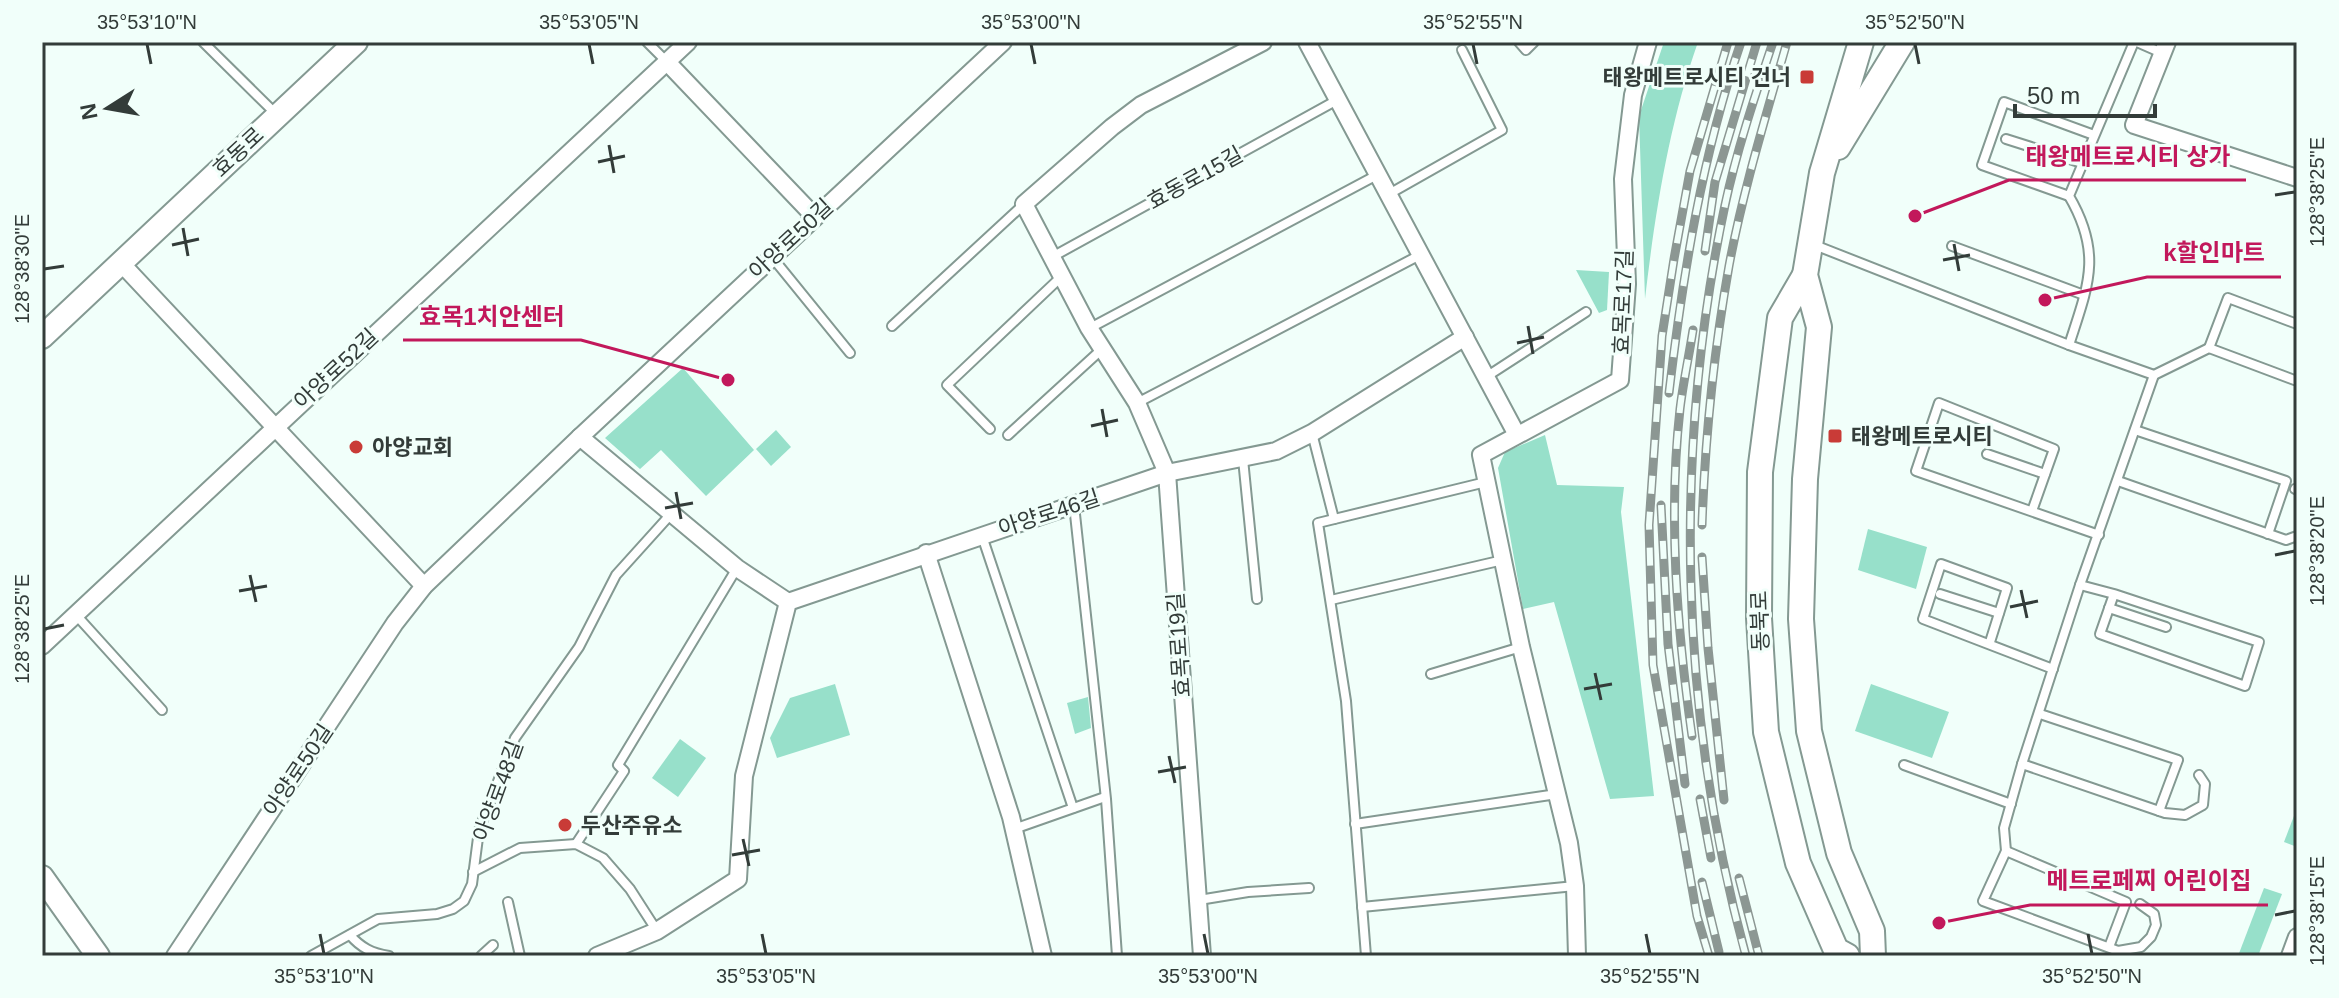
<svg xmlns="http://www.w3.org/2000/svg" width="2339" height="998" viewBox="0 0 2339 998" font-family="Helvetica,'Noto Sans KR',sans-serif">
  <rect width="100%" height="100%" fill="#f1fffa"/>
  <g fill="#97e0ca">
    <path d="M1664,42h34c-29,82 -43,171 -53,257l-6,-183z"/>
    <polygon points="1576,270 1609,272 1607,310 1599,313"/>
    <polygon points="683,368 754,450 706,496 661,450 640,469 605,438"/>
    <polygon points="776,430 791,447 771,466 756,449"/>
    <polygon points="1545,435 1557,485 1624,487 1621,512 1654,796 1610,799 1554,602 1523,609 1498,468 1505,452"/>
    <polygon points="1868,529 1927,547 1916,589 1858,570"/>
    <polygon points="835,684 850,735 777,758 770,738 790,698"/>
    <polygon points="1871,684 1949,712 1932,758 1855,731"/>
    <polygon points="1088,697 1091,728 1075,734 1067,703"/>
    <polygon points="680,739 706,758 678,797 652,778"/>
    <polygon points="2297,808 2297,847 2284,842"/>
    <polygon points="2264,888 2282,894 2258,956 2238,956"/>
  </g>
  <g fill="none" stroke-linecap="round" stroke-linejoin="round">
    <g stroke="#849992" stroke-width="12">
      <g id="service">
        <polyline points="203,42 277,115"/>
        <polyline points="647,42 666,61"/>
        <polyline points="1519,42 1526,50 1534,42"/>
        <polyline points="2137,42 2162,53"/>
        <polyline points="2006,139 2082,163"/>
        <polyline points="1389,194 1502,130 1462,50"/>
        <polyline points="2069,196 1982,165 2004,102 2094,135"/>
        <polyline points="1812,244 2069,345 2154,375 2080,585 2022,764 2004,828 2006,851 1983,901 2118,951 2141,947 2151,937 2156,925 2154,914 2140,904"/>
        <polyline points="1952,246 2084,295"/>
        <polyline points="772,257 850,353"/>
        <polyline points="1052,257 1339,99"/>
        <polyline points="892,326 1023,205"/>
        <polyline points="1090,328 1377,175"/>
        <path d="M2069,345c19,-59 34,-91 0,-149l65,-154"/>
        <polyline points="2209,348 2228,298 2297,324"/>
        <polyline points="2154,375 2209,348 2297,381"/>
        <polyline points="1486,377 1586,312"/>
        <polyline points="1137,403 1420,255"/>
        <polyline points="990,429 947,385 1061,277"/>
        <polyline points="2135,430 2286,481 2268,534"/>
        <polyline points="1312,433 1334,519"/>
        <polyline points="1008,435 1101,350"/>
        <polyline points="1987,454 2045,474"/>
        <polyline points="1243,459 1257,599"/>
        <polyline points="2118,481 2286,540 2297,536"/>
        <polyline points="2295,489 2297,490"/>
        <polyline points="1074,505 1106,799 1117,956"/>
        <polyline points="2032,511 2054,449 1939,403 1916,471 2099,535"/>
        <polyline points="982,536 1073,808"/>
        <polyline points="2080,585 2114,594 2259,642 2245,686 2100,634 2114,594"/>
        <polyline points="1940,594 1999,613"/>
        <polyline points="1331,600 1503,560"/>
        <polyline points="2109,608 2166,627"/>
        <polyline points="77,616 162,710"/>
        <polyline points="1990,642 2007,588 1941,564 1923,619 2053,669"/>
        <polyline points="1431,674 1521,647"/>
        <polyline points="2040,714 2178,760 2159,811"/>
        <polyline points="2022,764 2165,813 2185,815 2203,805 2205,784 2199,775"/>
        <polyline points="1904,765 2011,804"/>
        <polyline points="1355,824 1557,794"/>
        <polyline points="1014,829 1105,797"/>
        <polyline points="576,844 624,771 618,765 737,568"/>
        <polyline points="2006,851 2126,902 2109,947"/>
        <polyline points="473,872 520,848 576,844 603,858 630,889 657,931"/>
        <polyline points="1199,900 1248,892 1309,888"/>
        <polyline points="508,902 520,956"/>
        <polyline points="1362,907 1575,886"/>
        <path d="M350,935c11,13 22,18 39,21"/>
        <polyline points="311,956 378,919 437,914 453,909 464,901 472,884 479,830 515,738 579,647 616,575 671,514"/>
        <polyline points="481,956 493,945"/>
        <polyline points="1366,956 1346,701 1318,523 1486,482"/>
      </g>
    </g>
    <g stroke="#849992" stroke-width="20">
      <g id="minor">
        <polyline points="1307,42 1517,435"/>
        <polyline points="2167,42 2134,125 2297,178"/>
        <polyline points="667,62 815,217"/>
        <polyline points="121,263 424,586"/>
        <polyline points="580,437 737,568 788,602"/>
        <polyline points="926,553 1011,817 1043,956"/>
        <polyline points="42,646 688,42"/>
        <polyline points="175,956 395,623 424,586 580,437 1003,42"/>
        <polyline points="597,956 657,931 738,879 744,776 788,602 1167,473 1276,451 1312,433 1465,337"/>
        <polyline points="1202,956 1167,473 1137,403 1089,328 1024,204 1112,127 1141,105 1263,42"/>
        <polyline points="1577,956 1575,886 1569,843 1521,647 1481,455 1620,380 1627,284 1623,179 1633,95 1648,42"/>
        <polyline points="2290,956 2297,937"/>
      </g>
    </g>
    <g stroke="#849992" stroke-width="26">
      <g id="secondary">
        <polyline points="42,337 356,42"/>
        <polyline points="42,877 98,956"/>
      </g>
    </g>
    <g stroke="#849992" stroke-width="28">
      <g id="primary">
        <polyline points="1861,42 1822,173 1805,275 1819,327 1805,479 1801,619 1809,731 1839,853 1872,931 1873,956"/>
        <polyline points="1838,147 1902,42"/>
        <polyline points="1805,275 1780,318 1760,472 1759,618 1766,732 1798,863 1836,950 1847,956"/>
      </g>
    </g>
    <use href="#service" stroke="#fff" stroke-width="8"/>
    <use href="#minor" stroke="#fff" stroke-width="16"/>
    <use href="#secondary" stroke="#fff" stroke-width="22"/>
    <use href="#primary" stroke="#fff" stroke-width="24"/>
    <g stroke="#8c9793" stroke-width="9">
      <g id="rail">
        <polyline points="1705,251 1715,182 1757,42"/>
        <path d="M1669,393c14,-120 33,-237 72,-351"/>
        <polyline points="1661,505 1668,644 1685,784"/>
        <path d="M1702,525c3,-87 12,-174 27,-259 14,-76 37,-150 58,-224"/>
        <polyline points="1702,557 1708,648 1724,800"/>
        <path d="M1692,736c-15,-107 -24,-219 -12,-327 3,-26 9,-53 13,-79"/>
        <polyline points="1700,799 1711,858"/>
        <polyline points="1739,878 1759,956"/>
        <polyline points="1702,882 1719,952"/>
        <polyline points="1709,956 1697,916 1653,665 1649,525 1662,336 1674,259 1690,171 1728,42"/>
        <path d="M1746,956c-67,-243 -73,-505 -21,-751 12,-56 30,-109 48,-163"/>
      </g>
    </g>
    <use href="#rail" stroke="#f1fffa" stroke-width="6" stroke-dasharray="18" stroke-linecap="butt"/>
  </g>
  <path fill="none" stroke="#333c39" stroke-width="3" d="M147,44l4,20M589,44l4,20M1031,44l4,20M1473,44l4,20M1915,44l4,20M609,145l5,28M598,162l27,-6M2275,195l20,-3M183,228l5,28M1954,244l5,27M172,245l27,-6M1943,260l27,-5M44,269l20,-3M1528,326l5,28M1517,343l27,-6M1102,409l5,28M1091,426l27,-6M676,492l5,27M665,508l28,-5M2275,555l20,-4M250,575l6,27M2021,590l6,28M239,591l28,-5M2010,607l28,-6M44,629l20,-4M1595,673l6,27M1584,689l28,-5M1169,756l6,27M1158,772l28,-5M743,839l6,27M732,855l28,-5M2275,915l20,-4M320,934l4,20M762,934l4,20M1204,934l4,20M1646,934l4,20M2088,934l4,20"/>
  <g fill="#c93b37" stroke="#f1fffa" stroke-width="3">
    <rect x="1799" y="69" width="16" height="16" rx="4"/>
    <rect x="1827" y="428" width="16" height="16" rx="4"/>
    <circle cx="356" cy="447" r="8"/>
    <circle cx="565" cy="825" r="8"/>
  </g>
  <g text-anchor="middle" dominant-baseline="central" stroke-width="6" stroke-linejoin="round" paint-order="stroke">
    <g font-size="22" font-weight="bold" fill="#333c39" stroke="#f1fffa" text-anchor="start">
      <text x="1791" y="77" text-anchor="end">태왕메트로시티 건너</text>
      <text x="1851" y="436">태왕메트로시티</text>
      <text x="372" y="447">아양교회</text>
      <text x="581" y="825">두산주유소</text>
    </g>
    <g font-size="22" fill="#333c39" stroke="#f1fffa">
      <text transform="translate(238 152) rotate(-43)">효동로</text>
      <text transform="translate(1195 178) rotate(-29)">효동로15길</text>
      <text transform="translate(791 239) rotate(-43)">아양로50길</text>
      <text transform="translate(1623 302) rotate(-88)">효목로17길</text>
      <text transform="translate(336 369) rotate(-43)">아양로52길</text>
      <text transform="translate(1049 513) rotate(-18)">아양로46길</text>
      <text transform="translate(1760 621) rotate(-92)">동북로</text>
      <text transform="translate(1179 645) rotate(-94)">효목로19길</text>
      <text transform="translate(298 770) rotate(-56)">아양로50길</text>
      <text transform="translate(498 791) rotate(-70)">아양로48길</text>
    </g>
  </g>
  <path fill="none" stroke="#c2185b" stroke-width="3" d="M1915 216L2009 180H2246M2045 300L2147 277H2281M728 380L581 340H403M1939 923L2030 905H2268"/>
  <g fill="#c2185b" stroke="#f1fffa" stroke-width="3">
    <circle cx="1915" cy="216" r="8"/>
    <circle cx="2045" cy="300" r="8"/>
    <circle cx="728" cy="380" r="8"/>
    <circle cx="1939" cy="923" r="8"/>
  </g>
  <g font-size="24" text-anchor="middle" font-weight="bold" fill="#c2185b" stroke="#f1fffa" stroke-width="6" stroke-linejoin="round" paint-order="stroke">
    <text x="2128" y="165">태왕메트로시티 상가</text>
    <text x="2214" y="261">k할인마트</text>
    <text x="492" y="325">효목1치안센터</text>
    <text x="2149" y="889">메트로페찌 어린이집</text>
  </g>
  <rect width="2339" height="998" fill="none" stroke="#f1fffa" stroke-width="88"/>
  <g transform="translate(108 108) rotate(259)" stroke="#f1fffa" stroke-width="6" paint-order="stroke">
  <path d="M0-6L14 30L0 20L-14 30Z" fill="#333c39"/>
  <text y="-12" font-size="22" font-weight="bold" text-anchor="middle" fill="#333c39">N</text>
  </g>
  <path d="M2015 104v12h140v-12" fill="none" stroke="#333c39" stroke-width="4"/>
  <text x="2027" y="104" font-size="24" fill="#333c39" stroke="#f1fffa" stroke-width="6" paint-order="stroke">50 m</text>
  <rect x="44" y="44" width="2251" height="910" fill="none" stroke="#333c39" stroke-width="3"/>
  <g font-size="20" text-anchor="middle" fill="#333c39">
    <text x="147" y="29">35°53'10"N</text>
    <text x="589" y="29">35°53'05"N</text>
    <text x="1031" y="29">35°53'00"N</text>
    <text x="1473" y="29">35°52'55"N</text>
    <text x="1915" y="29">35°52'50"N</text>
    <text transform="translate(2317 192) rotate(-90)" y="7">128°38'25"E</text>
    <text transform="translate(22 269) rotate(-90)" y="7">128°38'30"E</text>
    <text transform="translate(2317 551) rotate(-90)" y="7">128°38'20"E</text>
    <text transform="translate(22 629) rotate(-90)" y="7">128°38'25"E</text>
    <text transform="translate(2317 911) rotate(-90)" y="7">128°38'15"E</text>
    <text x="324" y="983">35°53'10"N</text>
    <text x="766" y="983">35°53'05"N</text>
    <text x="1208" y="983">35°53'00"N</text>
    <text x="1650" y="983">35°52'55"N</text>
    <text x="2092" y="983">35°52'50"N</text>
  </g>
</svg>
